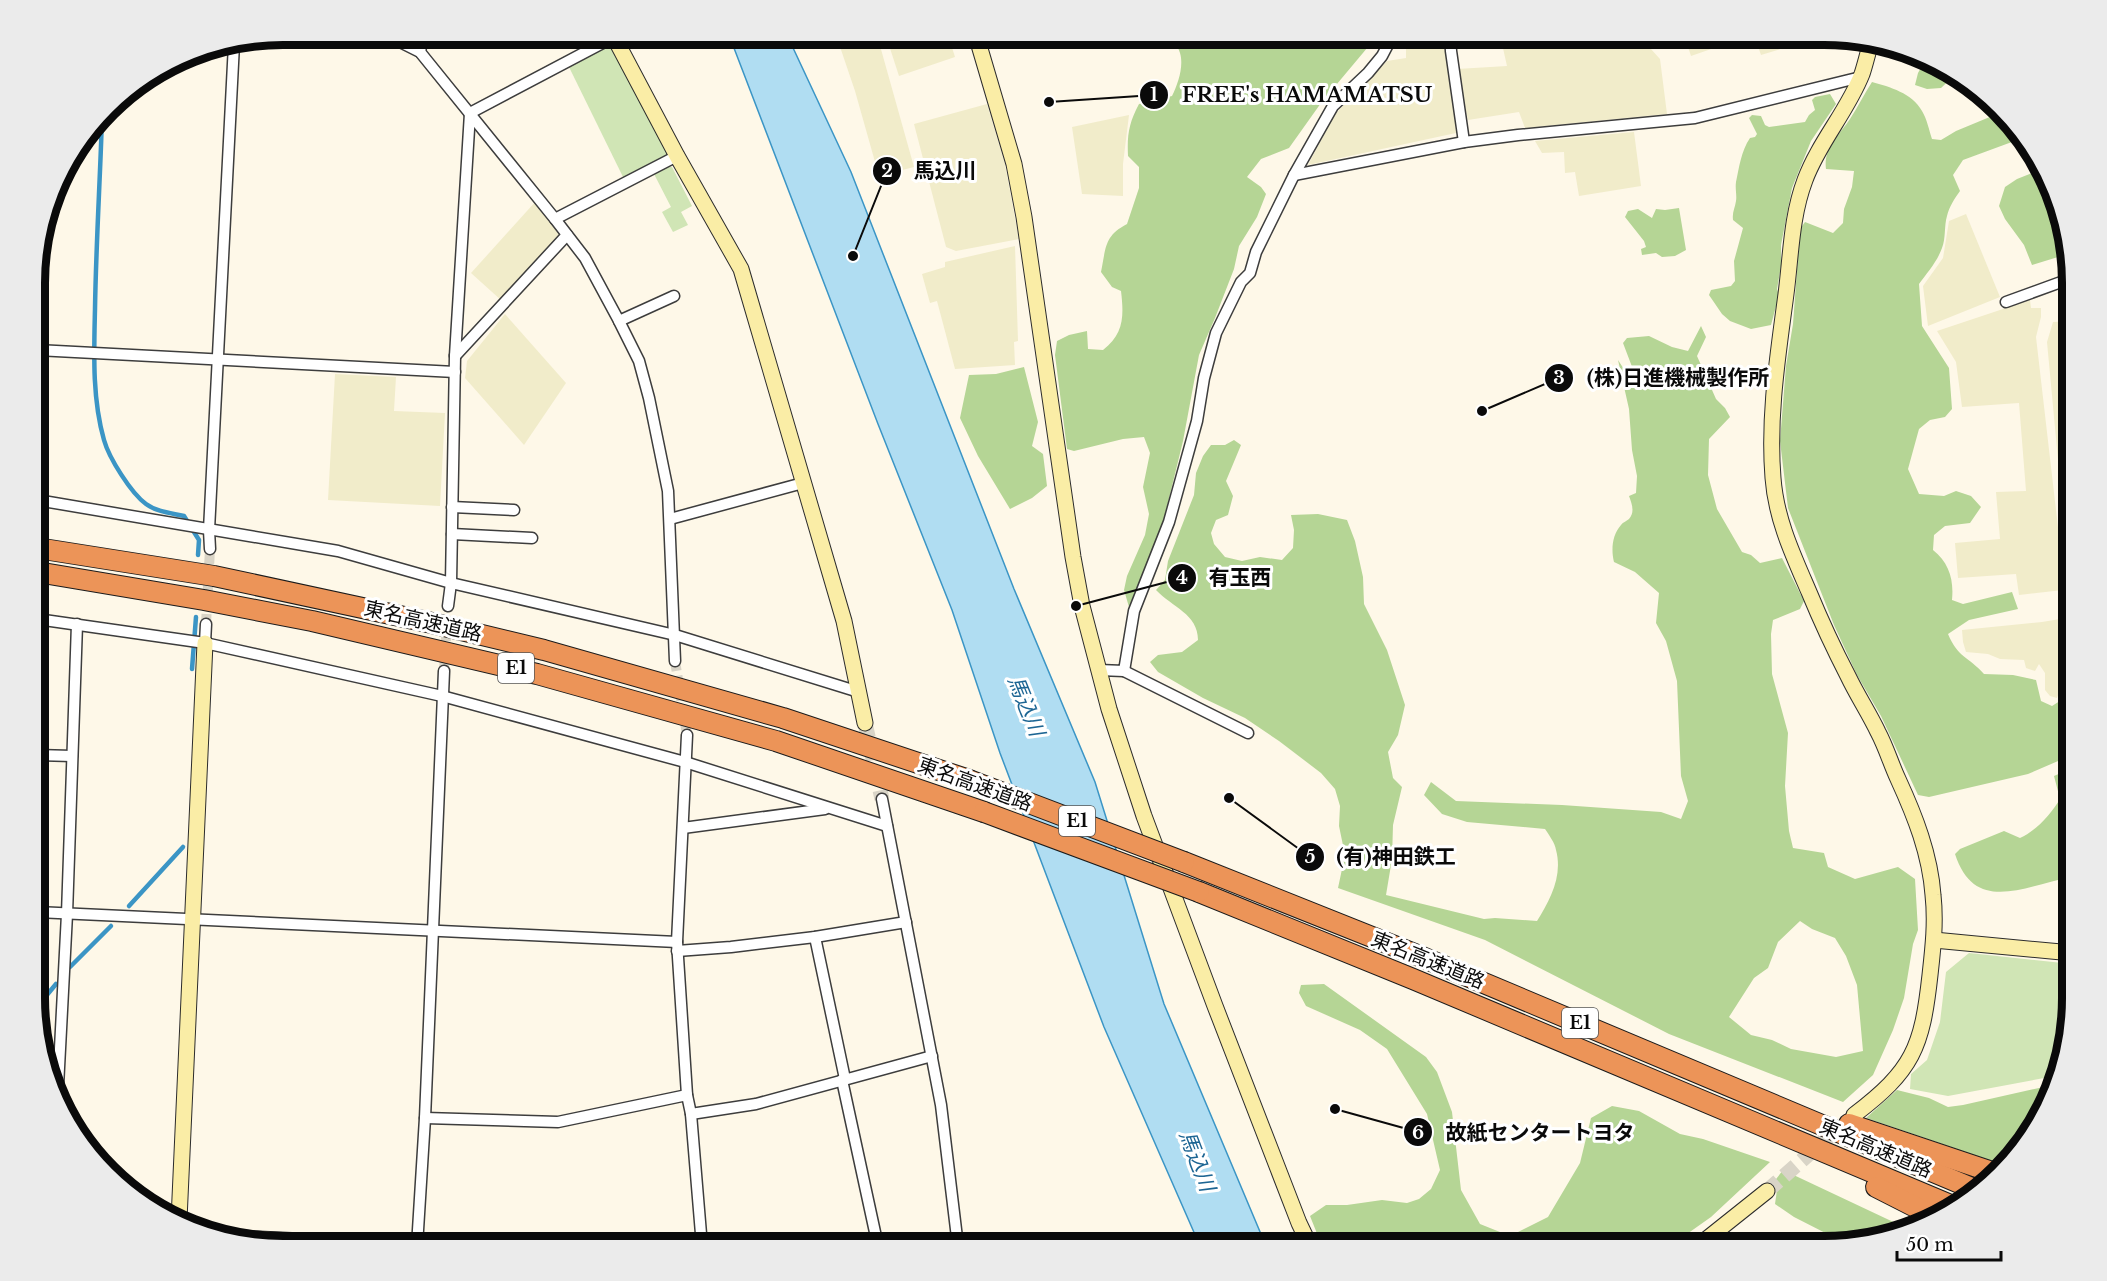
<svg xmlns="http://www.w3.org/2000/svg" width="2107" height="1281" viewBox="0 0 2107 1281" font-family="'Libre Baskerville','Noto Sans JP',serif">
  <rect width="100%" height="100%" fill="#fef8e8"/>
  <g fill="#f1ecca">
    <polygon points="836,35 877,35 914,167 879,176 855,91"/>
    <polygon points="891,35 948,35 955,57 899,76 886,36"/>
    <polygon points="1406,35 1446,35 1456,133 1308,165 1335,114 1387,61 1406,58"/>
    <polygon points="1500,35 1640,35 1640,37 1660,59 1667,114 1525,128 1519,112 1468,120 1457,69 1507,66"/>
    <polygon points="1684,35 1709,35 1714,48 1691,56"/>
    <polygon points="1754,35 1824,35 1844,38 1833,40 1794,38 1784,48 1761,55"/>
    <polygon points="987,104 1005,164 1019,239 956,251 946,247 914,124"/>
    <polygon points="1129,115 1123,164 1123,196 1082,194 1072,127"/>
    <polygon points="1634,132 1641,186 1579,196 1575,172 1565,173 1564,152 1542,153 1535,141"/>
    <polygon points="536,201 559,235 502,301 471,273"/>
    <polygon points="1966,214 2000,297 1928,326 1923,286 1943,258 1949,221"/>
    <polygon points="1015,246 1018,341 1014,342 1015,365 955,369 937,301 930,303 922,274 945,267 945,262"/>
    <polygon points="2030,300 2031,308 2041,308 2041,317 2036,337 2059,536 2065,535 2047,342 2053,322 2072,321 2072,589 2019,595 2016,574 1958,578 1955,543 2000,539 1996,492 2026,491 2019,403 1962,407 1956,362 1937,331"/>
    <polygon points="505,314 566,383 524,445 465,378 467,361"/>
    <polygon points="335,374 396,377 394,411 445,413 440,506 328,500"/>
    <polygon points="2072,617 2072,656 2067,661 2065,676 2057,698 2050,696 2045,690 2045,673 2039,664 2035,671 2026,668 2024,660 2000,659 1988,654 1966,652 1963,642 1962,630 2042,622"/>
  </g>
  <g fill="#d0e5b5">
    <polygon points="606,47 612,48 669,155 624,179 569,67"/>
    <polygon points="668,167 672,167 692,206 681,212 688,225 673,232 662,212 671,207 654,174"/>
    <polygon points="1969,953 2072,964 2072,1014 2060,1075 1948,1096 1910,1089 1911,1074 1927,1060 1940,1022 1946,972"/>
  </g>
  <g fill="#b5d595" fill-rule="evenodd">
    <path d="M1173,35h205l-57,68 -32,45 -28,11 -14,18 14,10 5,7 -9,23 -18,29 -5,23 -19,49 -16,37 -16,86 -20,82 -34,84 -5,-17 3,-14 18,-41 4,-21 -6,-27 7,-34 -6,-16 -21,2 -49,12 -7,-2 -12,-94 2,-14 12,-6 18,-4 1,18 15,1c21,-16 21,-34 18,-59l-9,-4 -11,-15c5,-24 3,-36 26,-48l12,-36v-21l-11,-11c-1,-22 1,-33 11,-52l33,-8c6,-12 12,-30 8,-43 -2,-7 -6,-11 -7,-18z"/>
    <polygon points="1926,59 1956,74 1941,88 1927,89 1915,85 1918,73"/>
    <path d="M1872,82c18,5 40,11 50,29 5,8 7,19 10,28l9,1 15,-9 41,-17 23,25 -57,21 -10,15 7,16c-5,7 -11,16 -13,25 -3,10 -1,22 -5,32 -5,14 -15,25 -23,36l3,42 27,42 3,41 -7,8 -15,3 -11,9 -11,40 11,25 25,2 12,-5 15,5 10,11 -11,16 -25,3 -11,9 -1,15c16,13 21,29 19,50l11,4 49,-12 6,17 -49,11 -21,14c10,24 20,22 36,40l29,1 23,5 5,21 11,5 11,-7 9,-9v65l-44,19 -99,23 -11,-2 -37,-79 -24,-41 -23,-50 -46,-117 -8,-67 6,-75 7,-42 7,-95 5,-7 28,11 10,-10 1,-14 8,-22 2,-16 -28,-2c-3,-21 14,-35 24,-50 8,-12 14,-25 22,-37z"/>
    <path d="M1830,94l6,10 -25,37 -19,47 -11,57v21l-4,23 2,6 -8,30 -20,4 -21,-8 -8,-7 -13,-19 2,-5 20,-4 4,-5 -1,-20 9,-33 -10,-8c-1,-8 2,-12 3,-19 1,-6 -1,-12 0,-19 3,-14 5,-31 14,-44l5,-1 2,-3 -8,-16 3,-3 9,1 4,9 4,2 36,-5 4,-7 6,-5 -3,-10 3,-3z"/>
    <polygon points="2042,169 2065,246 2058,257 2032,265 2024,245 2005,219 1999,206 2005,187 2017,179"/>
    <polygon points="1679,208 1686,250 1675,256 1662,257 1656,253 1642,255 1641,249 1646,247 1644,241 1625,217 1628,211 1638,209 1652,218 1656,209 1665,210"/>
    <path d="M1701,326l5,11 -9,19 19,43 9,9 5,9 -21,22 -1,36 9,34 25,43 9,3 9,8 22,-5 22,43 -4,8 -27,11 -2,14 1,40 16,59 -3,53 4,45 4,17 31,5 4,14 27,12 43,-12 17,12 3,51 -5,14 -9,54 -11,32 -20,45 -30,27 -174,-68 -184,-94 -147,-52 7,-33 -6,-29 1,-20 -5,-17 -14,-16 -42,-32 -34,-23 -42,-20 -45,-26 -8,-10 8,-7 24,-3 16,-12c0,-26 -26,-33 -42,-50l9,-10 3,-19 26,-66 2,-22 7,-17 8,-11h14l9,-5 7,5 -15,36 7,15 -5,19 -12,5 -5,13 3,11 11,13 17,4 18,-4 22,3 11,-12 1,-18 -3,-15 27,-1 29,6 8,21 8,36 1,27 23,46 18,55 -7,30 -10,17 5,26 9,9 -9,38 -1,34 -6,36 98,24 11,-1 42,3c13,-21 26,-45 19,-71 -1,-7 -7,-15 -11,-21l-78,-7 -25,-8 -18,-19 7,-13 25,19 106,4 99,7 20,7 7,-18 -7,-25 -4,-95 -11,-40 -10,-18 3,-30 -24,-21 -21,-10c-3,-12 -2,-27 7,-37 2,-3 6,-4 8,-6 6,-7 3,-15 0,-23l7,-3 1,-17 -5,-26 -3,-41 -11,-49 9,14 7,-2 -11,-29 4,-5 22,-2 23,11 16,4zM1800,921l12,8 23,9 11,18 11,29 6,66 -27,6 -45,-8 -19,-9 -21,-5 -22,-18 25,-39 14,-10 10,-26z"/>
    <polygon points="1024,367 1038,422 1032,446 1043,454 1047,486 1032,498 1010,509 978,456 960,418 969,375 996,374"/>
    <path d="M2072,768v109c-46,8 -97,39 -117,-23l5,-5 44,-18 16,7c16,-7 31,-24 40,-39l-6,-23z"/>
    <polygon points="1324,984 1426,1057 1437,1072 1452,1112 1461,1190 1480,1224 1510,1236 1548,1217 1580,1163 1591,1118 1612,1106 1639,1111 1680,1134 1703,1139 1770,1162 1711,1217 1670,1246 1322,1246 1310,1216 1326,1205 1347,1205 1382,1200 1407,1203 1419,1199 1431,1189 1440,1170 1427,1114 1387,1049 1360,1030 1306,1006 1299,993 1301,985"/>
    <polygon points="2055,1086 2031,1136 2001,1164 1866,1118 1897,1090 1929,1098 1948,1107 1963,1105 2039,1088"/>
    <polygon points="1783,1170 1904,1227 1847,1244 1794,1217 1775,1204 1777,1190 1773,1183"/>
  </g>
  <polygon fill="#b0ddf2" stroke="#3b95c5" stroke-width="1.5" points="729,35 787,35 851,172 1014,589 1095,782 1164,1004 1266,1246 1200,1246 1104,1027 1000,753 952,610 878,424"/>
  <g fill="none" stroke-linecap="round" stroke-linejoin="round">
    <g stroke="#3b95c5" stroke-width="4.5">
      <path d="M102,118c-2,64 -6,127 -7,191 -1,43 -3,89 9,131 5,18 27,53 42,64 11,8 25,9 38,12l15,24 -1,15"/>
      <polyline points="192,669 196,617"/>
      <polyline points="129,906 183,847"/>
      <polyline points="70,967 111,926"/>
      <polyline points="37,1007 56,984"/>
    </g>
    <g stroke="#d9d4c7" stroke-width="10" stroke-dasharray="10 5" stroke-linecap="butt">
      <polyline points="206,624 210,549"/>
      <polyline points="675,661 687,735"/>
      <polyline points="444,671 448,606"/>
    </g>
    <g stroke="#d9d4c7" stroke-width="15" stroke-dasharray="15 8" stroke-linecap="butt">
      <polyline points="865,723 882,799"/>
      <polyline points="1767,1191 1842,1125"/>
    </g>
    <g stroke="#3d3d3d" stroke-width="13">
      <g id="street">
        <polyline points="386,35 420,52 555,219 585,258 619,321 639,361 649,398 668,491 675,661"/>
        <polyline points="1450,35 1451,51 1464,142"/>
        <polyline points="420,52 423,35"/>
        <polyline points="1294,175 1464,142 1518,135 1695,118 1861,77"/>
        <polyline points="555,219 677,156"/>
        <polyline points="2006,302 2072,278"/>
        <polyline points="619,321 674,296"/>
        <polyline points="37,350 455,372"/>
        <polyline points="455,356 567,235"/>
        <polyline points="37,500 338,551 451,583 675,635 859,692"/>
        <polyline points="452,507 514,510"/>
        <polyline points="670,519 803,483"/>
        <polyline points="452,534 532,538"/>
        <polyline points="210,549 209,530 234,44"/>
        <polyline points="448,606 451,583 455,356 470,113 614,37"/>
        <polyline points="37,619 205,643 442,696 685,762 887,826"/>
        <polyline points="205,643 206,624"/>
        <polyline points="1099,670 1124,671 1134,611 1169,522 1197,421 1204,378 1216,333 1241,282 1250,273 1256,252 1294,175 1333,106 1368,73 1382,56 1393,35"/>
        <polyline points="1124,671 1248,733"/>
        <polyline points="687,735 677,942 687,1095 691,1114 702,1246"/>
        <polyline points="37,755 72,756"/>
        <polyline points="882,799 941,1105 958,1246"/>
        <polyline points="683,828 825,809"/>
        <polyline points="37,912 677,942"/>
        <polyline points="815,937 845,1079"/>
        <polyline points="677,951 731,947 815,937 906,922"/>
        <polyline points="842,1080 878,1246"/>
        <polyline points="58,1087 67,914 77,624"/>
        <polyline points="691,1114 756,1104 932,1056"/>
        <polyline points="425,1118 558,1122 687,1095"/>
        <polyline points="417,1246 425,1118 444,671"/>
      </g>
    </g>
    <g stroke="#2c2c2c" stroke-width="17">
      <g id="secondary">
        <polyline points="613,35 677,156 741,269 844,621 865,723"/>
        <polyline points="976,35 1014,164 1024,217 1073,557 1082,606 1109,709 1144,816 1215,1006 1299,1223 1310,1246"/>
        <polyline points="1934,940 2072,953"/>
        <path d="M1854,1115c59,-45 68,-67 76,-140 3,-27 6,-53 3,-80 -3,-41 -18,-79 -35,-116 -7,-15 -12,-32 -20,-47 -9,-19 -21,-37 -30,-56 -14,-27 -27,-55 -39,-84 -16,-37 -33,-73 -36,-114 -5,-62 5,-123 13,-184 5,-38 5,-77 19,-114 14,-38 42,-68 57,-106 3,-9 5,-18 8,-28"/>
        <polyline points="179,1220 205,643"/>
        <polyline points="217,1237 412,1246"/>
        <polyline points="1698,1246 1767,1191"/>
      </g>
    </g>
    <g stroke="#1b1b1b" stroke-width="22">
      <g id="highway">
        <polyline points="37,548 214,576 432,623 544,650 783,718 969,780"/>
        <polyline points="37,572 204,600 312,621 537,674 776,741 984,812"/>
        <polyline points="1184,862 1422,957 1974,1189"/>
        <polyline points="1199,892 1413,979 1955,1207"/>
        <polyline points="1849,1124 1992,1172"/>
        <polyline points="1876,1187 1935,1217"/>
      </g>
    </g>
    <use href="#street" stroke="#fff" stroke-width="10"/>
    <use href="#secondary" stroke="#faeda6" stroke-width="15"/>
    <use href="#highway" stroke="#ec9458" stroke-width="20"/>
    <g stroke="#1b1b1b" stroke-width="22" stroke-linecap="butt">
      <g id="highway-bridge">
        <polyline points="969,780 1184,862"/>
        <polyline points="984,812 1199,892"/>
      </g>
    </g>
    <use href="#highway-bridge" stroke="#ec9458" stroke-width="20"/>
  </g>
  <g text-anchor="middle" dominant-baseline="central" stroke-width="6" stroke-linejoin="round" paint-order="stroke">
    <g fill="#fff" stroke="#545454" stroke-width="1.5">
      <rect x="498" y="653" width="36" height="30" rx="4.5"/>
      <rect x="1059" y="806" width="36" height="30" rx="4.5"/>
      <rect x="1562" y="1008" width="36" height="30" rx="4.5"/>
    </g>
    <g font-size="18" font-weight="bold" fill="#0a0a0a">
      <text x="516" y="668">E1</text>
      <text x="1077" y="821">E1</text>
      <text x="1580" y="1023">E1</text>
    </g>
    <g font-size="20" fill="#0a0a0a" stroke="#fff">
      <text transform="translate(423 621) rotate(13)">東名高速道路</text>
      <text transform="translate(975 784) rotate(20)">東名高速道路</text>
      <text transform="translate(1428 960) rotate(22)">東名高速道路</text>
      <text transform="translate(1876 1148) rotate(23)">東名高速道路</text>
    </g>
    <g font-size="21" font-style="italic" fill="#1c6593" stroke="#fff">
      <text transform="translate(1026 706) rotate(68)">馬込川</text>
      <text transform="translate(1197 1161) rotate(69)">馬込川</text>
    </g>
  </g>
  <path d="M0 0H2107V1281H0ZM283 45H1824A238 238 0 0 1 2062 283V998A238 238 0 0 1 1824 1236H283A238 238 0 0 1 45 998V283A238 238 0 0 1 283 45Z" fill="#ebebeb" fill-rule="evenodd"/>
  <path fill="none" stroke="#0a0a0a" stroke-width="8" d="M283 45H1824A238 238 0 0 1 2062 283V998A238 238 0 0 1 1824 1236H283A238 238 0 0 1 45 998V283A238 238 0 0 1 283 45Z"/>
  <path fill="none" stroke="#0a0a0a" stroke-width="2" d="M1049 102L1154 95M853 256L887 171M1482 411L1559 378M1076 606L1182 578M1229 798L1310 857M1335 1109L1418 1132"/>
  <g fill="#0a0a0a" stroke="#fff" stroke-width="2">
    <circle cx="1049" cy="102" r="6"/>
    <circle cx="853" cy="256" r="6"/>
    <circle cx="1482" cy="411" r="6"/>
    <circle cx="1076" cy="606" r="6"/>
    <circle cx="1229" cy="798" r="6"/>
    <circle cx="1335" cy="1109" r="6"/>
    <circle cx="1154" cy="95" r="15"/>
    <circle cx="887" cy="171" r="15"/>
    <circle cx="1559" cy="378" r="15"/>
    <circle cx="1182" cy="578" r="15"/>
    <circle cx="1310" cy="857" r="15"/>
    <circle cx="1418" cy="1132" r="15"/>
  </g>
  <g font-size="18" text-anchor="middle" font-weight="bold" fill="#fff">
    <text x="1154" y="101">1</text>
    <text x="887" y="177">2</text>
    <text x="1559" y="384">3</text>
    <text x="1182" y="584">4</text>
    <text x="1310" y="863">5</text>
    <text x="1418" y="1139">6</text>
  </g>
  <g font-size="21" text-anchor="middle" font-weight="bold" fill="#0a0a0a" stroke="#fff" stroke-width="6" stroke-linejoin="round" paint-order="stroke">
    <text x="1307" y="102">FREE's HAMAMATSU</text>
    <text x="945" y="178">馬込川</text>
    <text x="1678" y="385">(株)日進機械製作所</text>
    <text x="1240" y="585">有玉西</text>
    <text x="1396" y="864">(有)神田鉄工</text>
    <text x="1540" y="1140">故紙センタートヨタ</text>
  </g>
  <path d="M1897 1251v9h104v-9" fill="none" stroke="#0a0a0a" stroke-width="3"/>
  <text x="1906" y="1251" font-size="18" fill="#0a0a0a" stroke="#ffffff" stroke-width="4.5" paint-order="stroke">50 m</text>
</svg>
